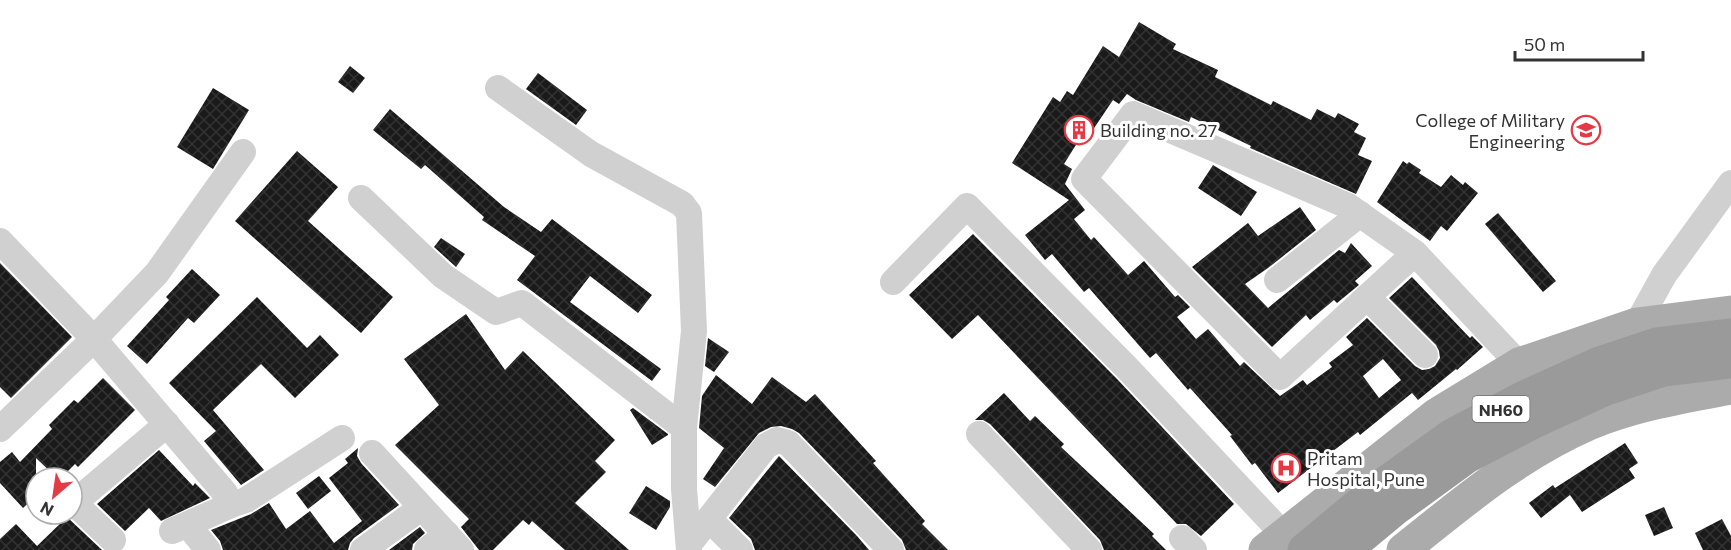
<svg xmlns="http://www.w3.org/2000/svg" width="1731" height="550" viewBox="0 0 1731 550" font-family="Commissioner,sans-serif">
  <defs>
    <pattern id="building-cross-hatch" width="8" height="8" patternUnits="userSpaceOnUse" patternTransform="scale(1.5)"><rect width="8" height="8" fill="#1a1a1a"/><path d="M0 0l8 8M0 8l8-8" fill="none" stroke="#333"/></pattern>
  </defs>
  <rect width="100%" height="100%" fill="#fff"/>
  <g fill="url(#building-cross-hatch)" fill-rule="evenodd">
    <path d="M1139,22l37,22 -3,5 45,21 -3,7 56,28 2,-4 38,19 6,-11 18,9 3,-5 21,11 -5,8 12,6 -8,17 14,6 -16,33 -106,-46 1,-2 -60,-29 -2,5 -53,-22 -9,-6 -8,10 -6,-4 -29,43 -5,-3 -15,24 8,5 -7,15 20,26 -11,9 17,21 3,-3 34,38 16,-14 31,36 3,-2 12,12 -13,10 19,22 12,-10 32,37 4,-4 36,34 23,-16 4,5 25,-18 -3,-4 24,-18 -7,-8 21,-19 48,48 7,4 7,-1 6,-3 5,-8 -1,-7 -3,-6 -47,-47 23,-21 58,61 2,-2 11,11 -26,23 -1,-1 -38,31 -6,-7 -52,42 -2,-3 -80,61 -23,-30 -3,2 -22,-29 2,-1 -42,-47 -2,2 -32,-37 -6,5 -61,-70 -5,4 -32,-38 -7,6 -20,-25 44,-35 -57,-37 41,-66 7,5 7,-11 6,4 30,-49 16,11zM1383,359l18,21 -22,18 -16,-22z"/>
    <polygon points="350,66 365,78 353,93 338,82"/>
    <polygon points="538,73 587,110 576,125 526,89"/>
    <polygon points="213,88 249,110 213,169 177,147"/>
    <polygon points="390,109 504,207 541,232 552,219 652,295 638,313 590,276 570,302 661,369 652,381 517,280 535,256 482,220 484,217 425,165 421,169 373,130"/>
    <polygon points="297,151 338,187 308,221 393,297 361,333 235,221"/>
    <polygon points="1403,161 1407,164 1409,162 1421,170 1419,173 1441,187 1451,175 1463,185 1465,182 1478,193 1447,231 1441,226 1430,241 1377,202"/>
    <polygon points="1213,165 1257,192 1241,216 1198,188"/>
    <polygon points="1300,207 1316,230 1268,268 1245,284 1268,308 1339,250 1345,253 1351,243 1372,266 1355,281 1359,285 1337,303 1334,300 1310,320 1306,315 1272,347 1192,267 1248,223 1258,236"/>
    <polygon points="1498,213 1556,281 1543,292 1485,224"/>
    <polygon points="973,234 1118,380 1234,504 1201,536 1186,524 1177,524 978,315 952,339 909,295"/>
    <polygon points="441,238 465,254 456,267 434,247"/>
    <polygon points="0,263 72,337 11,398 0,387"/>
    <polygon points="192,269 220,295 194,323 188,318 147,364 127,346 169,300 166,297"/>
    <polygon points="257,297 307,348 320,335 339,355 295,398 261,364 213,410 264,470 241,485 204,441 216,431 169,383"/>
    <polygon points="466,314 505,370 523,351 615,440 595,461 606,472 575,503 629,550 565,550 532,521 529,525 523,520 493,550 479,550 461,527 469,519 395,445 439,405 404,359"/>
    <polygon points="708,338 729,352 714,372 705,366"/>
    <polygon points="716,375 752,404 772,377 806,402 815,394 876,461 873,463 925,521 922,524 948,550 906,550 902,540 799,433 792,429 781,426 771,427 759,433 715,487 703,479 724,448 699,428 702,396"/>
    <polygon points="103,378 135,410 78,467 75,464 61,478 57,478 36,458 36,496 23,508 0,483 0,462 12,452 20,462 52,429 49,425 74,400 78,403"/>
    <polygon points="1004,393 1030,421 1035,416 1064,444 1061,447 1154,534 1152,536 1166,550 1104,550 1100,540 990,424 983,420 975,420"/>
    <polygon points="633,408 668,434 668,435 652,445 630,410"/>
    <polygon points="1625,443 1638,463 1629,469 1635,478 1582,512 1570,495 1541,518 1529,503 1553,485 1555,488"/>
    <polygon points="358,448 357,456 361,463 399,505 354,538 350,543 348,550 223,550 220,541 211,530 251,514 269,503 286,529 310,511 334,543 362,521 329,478 348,463 345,459"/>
    <polygon points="159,450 193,486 195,483 210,498 161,521 149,508 125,531 97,504"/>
    <polygon points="779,456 857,536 869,550 755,550 751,539 729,518"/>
    <polygon points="319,476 331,491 308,509 296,493"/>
    <polygon points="646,486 670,501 670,507 656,530 629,513"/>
    <polygon points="1664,507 1673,528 1654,536 1645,515"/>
    <polygon points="67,517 102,550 0,550 0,539 16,524 37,546"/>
    <polygon points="1722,519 1731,536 1731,550 1703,550 1695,533"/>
    <polygon points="420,527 425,533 413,544 412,550 389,550"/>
  </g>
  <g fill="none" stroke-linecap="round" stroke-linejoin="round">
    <g stroke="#d0d0d0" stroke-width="26">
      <polyline points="498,88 591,154 682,204 689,213 694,331 684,428 684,489 689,550"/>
      <polyline points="361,198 443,276 496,312 522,303 684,428"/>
      <polyline points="0,241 94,339 225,493 231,505 172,531"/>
      <polyline points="1415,253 1280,377 1084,179 1133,114 1348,206 1415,253 1519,364"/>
      <polyline points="1277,280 1360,214"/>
      <polyline points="893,282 967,206 1129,370 1284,535"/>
      <polyline points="1367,297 1425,355"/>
      <polyline points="1637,324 1664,275 1731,183"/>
      <polyline points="0,429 94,339 157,273 243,152"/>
      <polyline points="979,434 1089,550"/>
      <polyline points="372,453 461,550"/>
      <polyline points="231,505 246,500 342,438"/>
      <polyline points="709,519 740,550"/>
      <polyline points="188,525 208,550"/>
      <polyline points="1182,538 1194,550"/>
      <polyline points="113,540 74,503 167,424"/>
      <polyline points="690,543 766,446 777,440 788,443 891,550"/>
      <polyline points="363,550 421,508"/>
      <polyline points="427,550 447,534"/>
    </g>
    <g stroke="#ababab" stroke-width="33">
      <polyline points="1265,550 1437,414 1519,364 1637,324 1731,312"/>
      <path d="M1403,550c60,-48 115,-95 186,-126 45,-19 94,-27 142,-36"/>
    </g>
    <g stroke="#9a9a9a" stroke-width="33">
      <polyline points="1304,550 1377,489 1452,435 1522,398 1597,364 1657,344 1731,335"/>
      <polyline points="1346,550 1394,510 1467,457 1534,422 1606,389 1663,370 1731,362"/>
    </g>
  </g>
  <defs>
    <g id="building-ring" transform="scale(1.5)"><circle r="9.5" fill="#fff" stroke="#e63946" stroke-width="1.5"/><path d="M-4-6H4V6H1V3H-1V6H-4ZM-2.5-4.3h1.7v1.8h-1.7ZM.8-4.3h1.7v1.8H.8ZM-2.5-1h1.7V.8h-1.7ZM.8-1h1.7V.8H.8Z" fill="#e63946"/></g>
    <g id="university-ring" transform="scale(1.5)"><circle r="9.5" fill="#fff" stroke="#e63946" stroke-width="1.5"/><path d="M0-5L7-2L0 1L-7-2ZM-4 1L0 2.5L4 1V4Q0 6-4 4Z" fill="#e63946"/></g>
    <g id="hospital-ring" transform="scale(1.5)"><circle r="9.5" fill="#fff" stroke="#e63946" stroke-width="1.5"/><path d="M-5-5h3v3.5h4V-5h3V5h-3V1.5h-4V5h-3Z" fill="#e63946"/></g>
  </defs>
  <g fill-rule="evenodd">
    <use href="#building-ring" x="1079" y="130"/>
    <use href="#university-ring" x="1586" y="130"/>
    <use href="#hospital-ring" x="1286" y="468"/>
  </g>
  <g text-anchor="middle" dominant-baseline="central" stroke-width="6" stroke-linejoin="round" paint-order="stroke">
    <rect fill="#fff" stroke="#707070" stroke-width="1.5" x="1472.5" y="396" width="57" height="26" rx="4.5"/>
    <g font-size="16" font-weight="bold" fill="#333">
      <text x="1501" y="409">NH60</text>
    </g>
    <g font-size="18" fill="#333" stroke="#fff" text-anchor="start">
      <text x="1565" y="120" text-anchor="end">College of Military<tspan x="1565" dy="21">Engineering</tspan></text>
      <text x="1100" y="130">Building no. 27</text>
      <text x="1307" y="458">Pritam<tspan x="1307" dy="21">Hospital, Pune</tspan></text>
    </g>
  </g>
  <g transform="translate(54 496) rotate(209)"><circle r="28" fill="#ffffff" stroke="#adadad" stroke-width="1.5"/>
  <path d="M0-4.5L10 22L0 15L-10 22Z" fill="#e63946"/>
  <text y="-9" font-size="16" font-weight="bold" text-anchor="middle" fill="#333333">N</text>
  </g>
  <path d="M1515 51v9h128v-9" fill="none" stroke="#333333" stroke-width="3"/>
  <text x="1524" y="51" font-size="18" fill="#333333" stroke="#ffffff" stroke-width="4.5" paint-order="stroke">50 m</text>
</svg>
